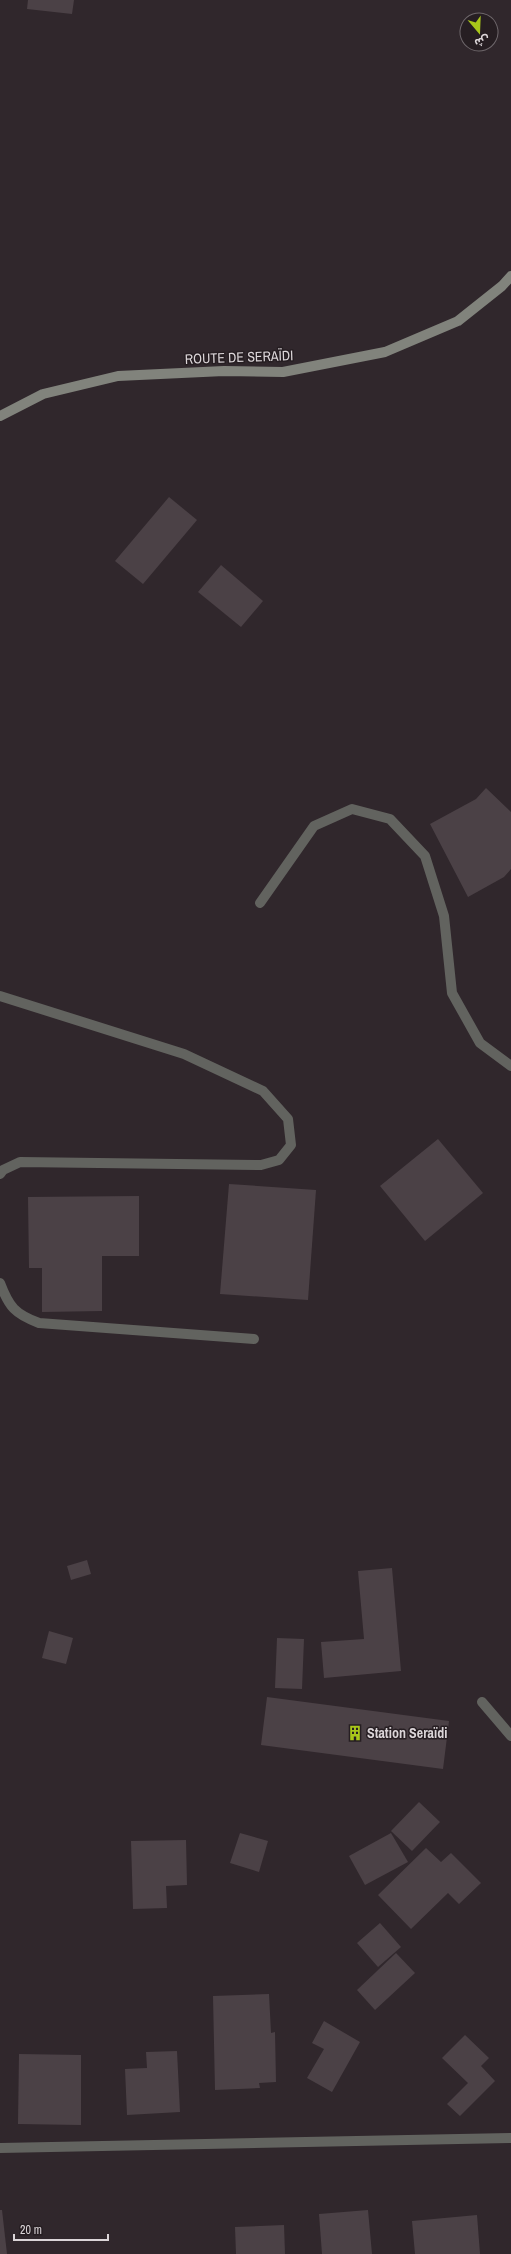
<svg xmlns="http://www.w3.org/2000/svg" width="511" height="2254" viewBox="0 0 511 2254" font-family="'Archivo Narrow','Noto Sans Arabic',sans-serif">
  <rect width="100%" height="100%" fill="#30272c"/>
  <g fill="#4b4146">
    <polygon points="28,0 74,0 72,14 27,9"/>
    <polygon points="169,497 197,520 143,584 115,561"/>
    <polygon points="221,565 263,601 241,627 198,592"/>
    <polygon points="486,788 511,812 511,869 504,877 468,897 430,824 476,799"/>
    <polygon points="438,1139 483,1193 425,1241 380,1186"/>
    <polygon points="229,1184 316,1190 308,1300 220,1294"/>
    <polygon points="139,1196 139,1256 102,1256 102,1311 42,1312 42,1268 29,1268 28,1197"/>
    <polygon points="87,1560 91,1574 71,1580 67,1566"/>
    <polygon points="392,1568 401,1671 324,1678 321,1642 364,1639 358,1571"/>
    <polygon points="49,1631 73,1638 66,1664 42,1658"/>
    <polygon points="277,1638 304,1639 302,1689 275,1688"/>
    <polygon points="267,1697 449,1721 443,1769 261,1745"/>
    <polygon points="419,1802 440,1822 412,1851 391,1831"/>
    <polygon points="240,1833 268,1841 259,1872 230,1863"/>
    <polygon points="391,1833 408,1862 365,1885 349,1856"/>
    <polygon points="186,1840 187,1885 166,1886 167,1908 133,1909 131,1841"/>
    <polygon points="426,1848 441,1862 451,1853 481,1883 459,1904 448,1893 411,1929 378,1895"/>
    <polygon points="380,1923 401,1947 378,1967 357,1943"/>
    <polygon points="396,1953 415,1973 375,2010 357,1990"/>
    <polygon points="269,1994 271,2033 275,2032 276,2082 259,2083 260,2088 215,2090 213,1996"/>
    <polygon points="324,2021 360,2042 332,2092 307,2078 324,2049 312,2043"/>
    <polygon points="465,2035 489,2058 481,2066 495,2081 460,2116 447,2104 468,2083 442,2058"/>
    <polygon points="177,2051 180,2112 127,2115 125,2069 147,2068 146,2052"/>
    <polygon points="19,2054 81,2055 81,2125 18,2124"/>
    <polygon points="0,2210 2,2210 7,2254 0,2254"/>
    <polygon points="368,2210 372,2254 322,2254 319,2214"/>
    <polygon points="477,2215 480,2254 415,2254 412,2221"/>
    <polygon points="284,2225 285,2254 236,2254 235,2227"/>
  </g>
  <g fill="none" stroke-linecap="round" stroke-linejoin="round">
    <g stroke="#62635f" stroke-width="10">
      <polyline points="260,903 314,826 352,809 390,819 425,856 444,916 452,993 480,1043 511,1066"/>
      <polyline points="0,996 184,1054 263,1091 288,1119 291,1145 279,1160 261,1165 20,1162 3,1170 0,1174"/>
      <path d="M0,1283c9,24 15,31 39,40l215,16"/>
      <polyline points="482,1702 511,1736"/>
      <polyline points="0,2148 511,2138"/>
    </g>
    <polyline stroke="#81837c" stroke-width="10" points="0,416 43,394 118,376 224,371 283,372 385,352 458,321 502,286 511,276"/>
  </g>
  <defs>
    <g id="building-bare" transform="scale(1.2)"><path d="M-4-6H4V6H1V3H-1V6H-4ZM-2.5-4.3h1.7v1.8h-1.7ZM.8-4.3h1.7v1.8H.8ZM-2.5-1h1.7V.8h-1.7ZM.8-1h1.7V.8H.8Z" fill="#a9c71a" stroke="#261e22" stroke-width="2.5" paint-order="stroke"/></g>
  </defs>
  <g fill-rule="evenodd">
    <use href="#building-bare" x="355" y="1733"/>
  </g>
  <g text-anchor="middle" dominant-baseline="central" stroke-width="3" stroke-linejoin="round" paint-order="stroke">
    <g font-size="14" fill="#dbd5d8" stroke="#261e22">
      <text transform="translate(239 357) rotate(-2)">ROUTE DE SERAÏDI</text>
    </g>
    <g font-size="14" font-weight="bold" fill="#dbd5d8" stroke="#261e22" text-anchor="start">
      <text x="367" y="1733">Station Seraïdi</text>
    </g>
  </g>
  <g transform="translate(479 32) rotate(161)"><circle r="19" fill="#261e22" stroke="#6e676b"/>
  <path d="M0-3L7 15L0 10L-7 15Z" fill="#a9c71a"/>
  <text y="-6" font-size="11" font-weight="bold" text-anchor="middle" fill="#dbd5d8">ش</text>
  </g>
  <path d="M14 2234v6h94v-6" fill="none" stroke="#dbd5d8" stroke-width="2"/>
  <text x="20" y="2234" font-size="12" fill="#dbd5d8" stroke="#261e22" stroke-width="3" paint-order="stroke">20 m</text>
</svg>
